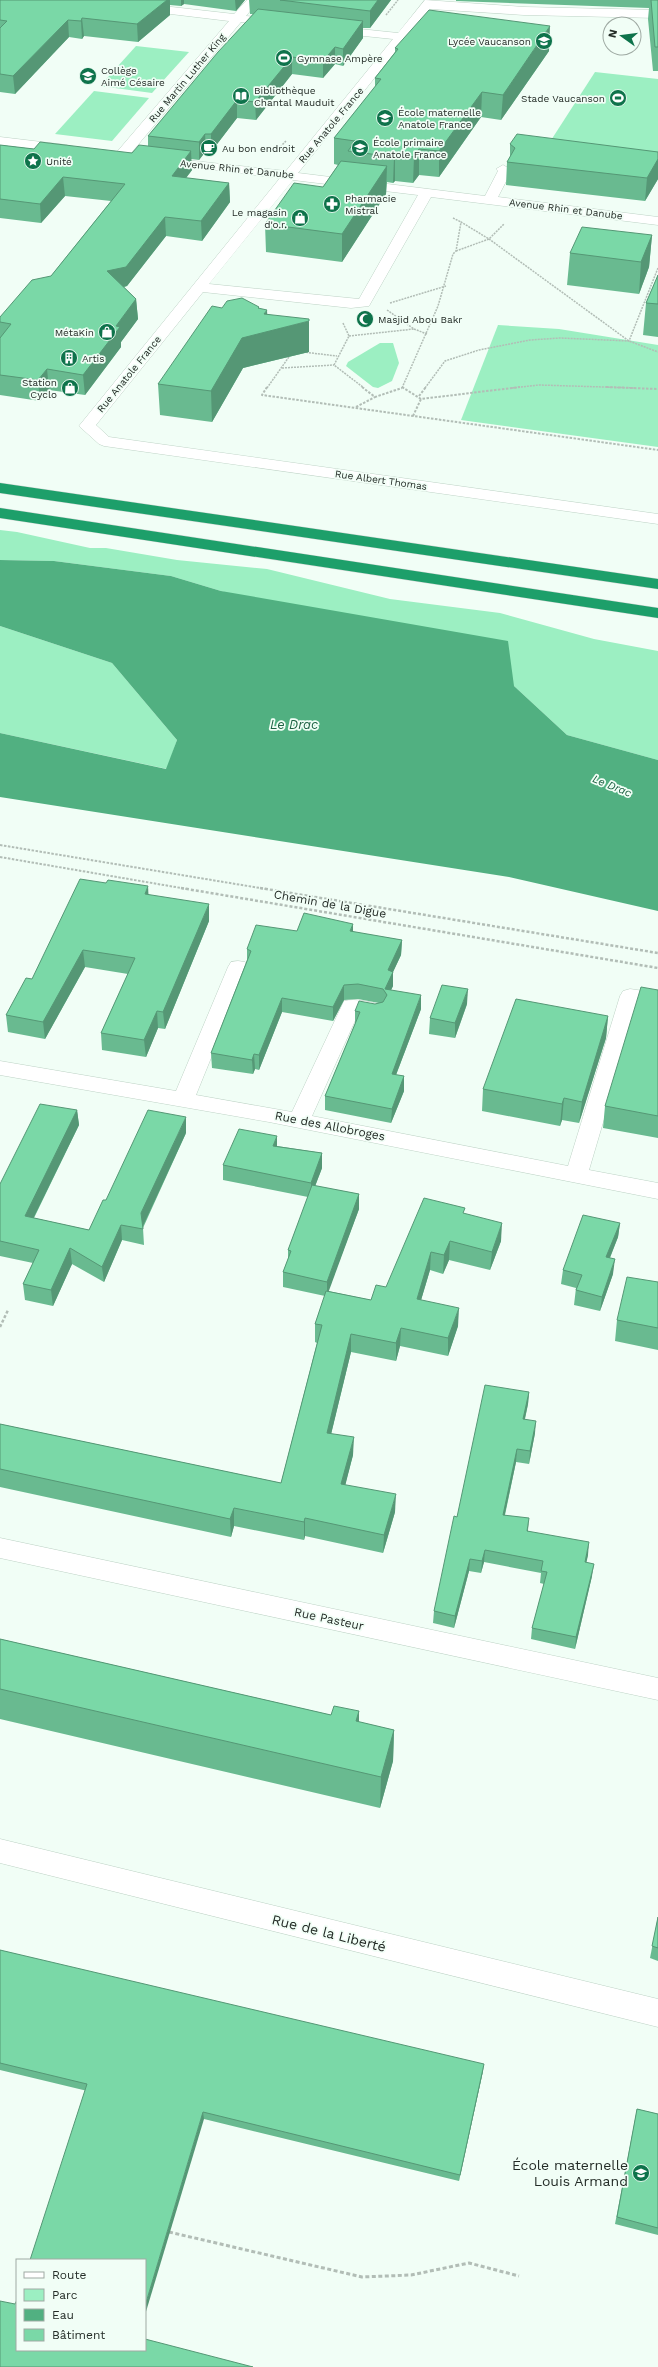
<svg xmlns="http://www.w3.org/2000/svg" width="658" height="2367" viewBox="0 0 658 2367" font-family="'Work Sans',sans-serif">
  <rect width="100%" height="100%" fill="#f1fef6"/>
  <g fill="#9cefc2">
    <polygon points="136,46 189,52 152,93 100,86"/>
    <polygon points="595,72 658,79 658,161 546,148"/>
    <polygon points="94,91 149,98 112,141 55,134"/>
    <polygon points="498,325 559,329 658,345 658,447 461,420"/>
    <polygon points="380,343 393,343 399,363 392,381 378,388 373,387 346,366 348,362"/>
    <polygon points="0,530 17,532 90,548 106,548 177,560 267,569 390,599 500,613 594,639 658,651 658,760 567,735 514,686 221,591 171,576 54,561 0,560"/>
    <polygon points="0,626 112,663 177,740 167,769 0,733"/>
  </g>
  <polygon fill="#51b081" points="0,560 54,561 171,576 221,591 508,641 514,686 567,735 658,760 658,911 509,877 0,797 0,733 166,769 177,740 112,663 0,626"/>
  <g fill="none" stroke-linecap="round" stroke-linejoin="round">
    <g stroke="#bdd2c5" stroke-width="1">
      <g id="minor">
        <polygon points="73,0 109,0 234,14 247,0 259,0 246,16 278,19 284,23 278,27 241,22 126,159 116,159 114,156 116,153 229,21 79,3"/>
        <path d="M425,0l99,7 134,3v8l-134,-3 -94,-6 -132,164 187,23 13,-25 -2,-2 7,-4 9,5 -14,27 160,20v8l-227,-28 -62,109 -18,2 -148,-16 -107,133 13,12 549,77v10l-554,-78 -5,-2 -20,-18 201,-248 -117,-14 -7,-4 2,-3 128,14 107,-132 -58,-6 -6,-4 2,-3 67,7zM293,180l125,15 -59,104 -150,-15z"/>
        <polygon points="0,137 67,145 73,149 67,153 0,145"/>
        <path d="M238,961l7,1 3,5 -52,128 96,17 52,-111c12,-3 26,1 38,4l3,5 -3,5 -7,2 -17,-3 -46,102 256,50 52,-170 3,-5 7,-2 28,4v14l-20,-3 -49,166 69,13v16l-389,-77 -269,-47v-14l176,30 52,-124 3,-5z"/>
        <polygon points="0,1538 658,1678 658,1700 0,1558"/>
        <polygon points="0,1839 658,1999 658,2027 0,1863"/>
      </g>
    </g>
    <g stroke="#d8d9d8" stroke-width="1">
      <g id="highway">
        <polygon points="0,483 658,579 658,589 0,493"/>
        <polygon points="0,508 658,608 658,618 0,518"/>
      </g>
    </g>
    <g stroke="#b2bdb6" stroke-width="1.5" stroke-dasharray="2 1" stroke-linecap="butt">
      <polyline points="386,15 398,0"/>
      <polyline points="274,153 286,141"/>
      <polyline points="453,218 461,222"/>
      <polyline points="456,251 489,239 504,224"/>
      <polyline points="390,303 446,286"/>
      <polyline points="387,310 414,329 427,334"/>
      <polyline points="343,323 349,336 334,365 364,388"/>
      <polyline points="349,336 414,329"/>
      <polyline points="303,352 337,356"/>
      <polyline points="282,368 334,365"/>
      <polyline points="267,388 291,354"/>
      <polyline points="402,388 438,306 453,254 456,251 461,222 489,239 629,341 658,352"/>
      <polyline points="425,388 445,361 479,350 530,340 560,338 629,341 658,268"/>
      <polyline points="512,388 539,385 635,388"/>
    </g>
    <g stroke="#b2bdb6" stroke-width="2" stroke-dasharray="2.5 1.5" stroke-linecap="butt">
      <polyline points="267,387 262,395 658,450"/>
      <polyline points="362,387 375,397 402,388"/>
      <polyline points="402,387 421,399 520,387"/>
      <polyline points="606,387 658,389"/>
      <polyline points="419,396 426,387"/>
      <polyline points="356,407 375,397"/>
      <polyline points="413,416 421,399"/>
      <polyline points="0,845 266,889"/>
      <polyline points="0,857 187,889"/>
    </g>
    <g stroke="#b2bdb6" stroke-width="2.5" stroke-dasharray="3 2" stroke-linecap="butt">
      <polyline points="181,888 658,968"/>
      <polyline points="260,888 658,953"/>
      <polyline points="0,1327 8,1310"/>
    </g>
    <polyline stroke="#b2bdb6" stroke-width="3" stroke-dasharray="4 2.5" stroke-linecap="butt" points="169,2232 362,2277 411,2275 469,2263 519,2276"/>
    <use href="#minor" fill="#fff" fill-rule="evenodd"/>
    <use href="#highway" fill="#1d9f6a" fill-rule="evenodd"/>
  </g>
  <g fill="#69ba90">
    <polygon points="0,0 245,0 236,11 184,4 181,6 170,5 170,15 138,42 84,36 82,39 69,37 15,94 0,92"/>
    <polygon points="249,0 391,0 370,28 363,28 363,38 343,66 335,64 323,78 292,74 256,120 237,118 211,152 206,151 199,160 191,159 192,170 186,178 229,183 230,202 202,241 166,236 127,286 124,287 136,299 138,319 121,342 121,347 85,395 49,390 40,401 0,395 0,317 51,276 111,201 65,196 41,223 0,218 0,145 34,149 132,153 148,146 148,136 253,14 250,14"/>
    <polygon points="456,0 658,0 658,71 653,71 648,19 649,8 456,1"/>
    <polygon points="395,48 549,51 501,120 481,117 439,177 419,175 413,183 395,181 393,183 387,182 386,194 342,262 266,252 265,224 323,187 338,165 334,164 334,138 375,87 375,78 395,52"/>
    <polygon points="510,144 658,152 658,179 645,201 506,185 507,162 510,157"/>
    <polygon points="652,235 649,267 639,294 567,285 570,253"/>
    <polygon points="658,275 658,337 643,335 646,303"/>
    <polygon points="222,308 259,309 267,314 309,352 243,368 212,422 160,415 158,384"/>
    <polygon points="149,895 209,921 165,1029 158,1028 146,1057 102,1050 101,1033 128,974 85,967 45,1039 8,1032 6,1015 32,979"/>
    <polygon points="297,931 353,932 402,940 401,955 393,972 393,986 391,990 421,1009 396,1075 404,1076 404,1091 391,1123 325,1110 325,1096 355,1024 355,1011 379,1003 358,999 344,1000 333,1021 282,1012 259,1070 255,1069 253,1074 212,1068 211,1053 247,960 247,949"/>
    <polygon points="658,990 658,1138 603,1128 605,1106"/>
    <polygon points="467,1004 455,1038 429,1034 430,1018"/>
    <polygon points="608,1016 606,1038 579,1123 562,1120 560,1126 482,1111 483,1089"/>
    <polygon points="77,1110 79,1125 34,1218 89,1230 106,1200 186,1133 143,1228 144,1245 122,1240 104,1282 72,1264 53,1306 25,1300 23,1284 33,1263 0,1256 0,1184"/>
    <polygon points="277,1146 322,1153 322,1168 315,1186 359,1194 359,1209 328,1291 371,1300 386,1287 465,1214 501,1241 490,1270 449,1260 443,1274 430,1270 421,1300 458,1326 448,1356 400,1346 396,1361 351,1352 331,1434 353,1455 345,1485 395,1512 383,1553 305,1536 304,1540 234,1526 231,1537 0,1487 0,1424 281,1483 317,1343 315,1342 315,1324 325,1296 283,1287 283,1272 288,1259 288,1250 308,1197 223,1180 223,1165"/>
    <polygon points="620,1223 618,1237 610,1258 613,1274 600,1311 574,1305 576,1288 561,1284 563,1270"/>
    <polygon points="658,1282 658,1350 615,1341 617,1320"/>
    <polygon points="529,1392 528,1404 525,1419 535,1433 529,1464 516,1462 505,1515 528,1531 588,1555 586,1562 592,1576 575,1649 531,1639 532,1628 544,1584 540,1583 541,1573 484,1562 481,1573 469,1571 454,1628 433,1623 434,1611 457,1517"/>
    <polygon points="0,1639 331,1715 359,1711 359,1722 394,1730 393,1761 380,1808 0,1719"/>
    <polygon points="658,1917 658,1961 650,1958"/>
    <polygon points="0,1950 483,2071 459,2181 204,2119 0,2070"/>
    <polygon points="637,2109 658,2114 658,2235 615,2224"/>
  </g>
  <g fill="#559775">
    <polygon points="167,0 170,0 170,15 138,42 137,24"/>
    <polygon points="181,0 184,0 184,4 181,6"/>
    <polygon points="235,0 245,0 236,11"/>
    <polygon points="378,0 391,0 370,28 370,11"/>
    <polygon points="82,18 84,36 82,39 81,21"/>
    <polygon points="68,20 69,37 15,94 13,76"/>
    <polygon points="363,21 363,38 343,66 343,49"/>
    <polygon points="550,26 549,51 501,120 503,95"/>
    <polygon points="335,47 335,64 323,78 323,61"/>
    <polygon points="292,57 292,74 256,120 255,102"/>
    <polygon points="482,92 481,117 439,177 439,151"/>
    <polygon points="237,100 237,118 211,152 211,134"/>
    <polygon points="205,134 206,151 199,160 199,142"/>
    <polygon points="419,149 419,175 413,183 414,157"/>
    <polygon points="191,151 192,170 173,195 172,176"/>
    <polygon points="395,154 395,181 393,183 394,157"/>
    <polygon points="658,159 658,179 645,201 647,178"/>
    <polygon points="387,166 386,194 342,262 342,234"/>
    <polygon points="63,177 65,196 41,223 40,204"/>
    <polygon points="229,183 230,202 202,241 201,221"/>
    <polygon points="165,217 166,236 127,286 108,291 107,271"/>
    <polygon points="652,235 649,267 639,294 641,262"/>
    <polygon points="136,299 138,319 121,342 121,347 85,395 83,375 116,326"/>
    <polygon points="259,307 260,333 264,314 267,310 268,331 309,321 309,352 243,368 212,422 211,391"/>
    <polygon points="47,369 49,390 40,401 38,380"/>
    <polygon points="148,886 149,904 145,894"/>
    <polygon points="209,904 209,921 165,1029 163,1012"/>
    <polygon points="353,924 353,938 350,931"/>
    <polygon points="402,940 401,955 393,972 393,986 386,1000 387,995 385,989 388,970"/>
    <polygon points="83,950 85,967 45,1039 43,1022"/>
    <polygon points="344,985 344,1000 333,1021 333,1007"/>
    <polygon points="468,989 467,1004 455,1038 455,1023"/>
    <polygon points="421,995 421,1009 391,1088 392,1074"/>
    <polygon points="282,998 282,1012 259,1070 259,1055"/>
    <polygon points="157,1011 158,1028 146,1057 144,1040"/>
    <polygon points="608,1016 606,1038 579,1123 582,1102"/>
    <polygon points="254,1054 255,1069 253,1074 252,1060"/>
    <polygon points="404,1076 404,1091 391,1123 392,1109"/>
    <polygon points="564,1098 562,1120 560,1126 562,1104"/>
    <polygon points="77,1110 79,1125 27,1231 25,1216"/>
    <polygon points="186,1117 186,1133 142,1228 141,1213"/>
    <polygon points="277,1136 277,1151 273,1146"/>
    <polygon points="322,1153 322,1168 311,1197 311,1183"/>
    <polygon points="359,1194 359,1209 327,1296 327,1282"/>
    <polygon points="502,1223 501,1241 490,1270 492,1252"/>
    <polygon points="620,1223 618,1237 604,1272 606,1257"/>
    <polygon points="121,1225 122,1240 104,1282 102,1267"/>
    <polygon points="450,1241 449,1260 443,1274 444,1255"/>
    <polygon points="70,1248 72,1264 53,1306 51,1290"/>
    <polygon points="431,1252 430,1270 416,1317 417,1299"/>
    <polygon points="615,1259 613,1274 600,1311 602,1297"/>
    <polygon points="459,1308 458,1326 448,1356 448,1338"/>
    <polygon points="401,1328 400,1346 396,1361 396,1343"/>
    <polygon points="351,1334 351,1352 327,1451 327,1433"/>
    <polygon points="529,1392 528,1404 522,1431 523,1419"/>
    <polygon points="536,1421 535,1433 529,1464 530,1451"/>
    <polygon points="354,1437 353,1455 341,1502 341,1484"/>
    <polygon points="517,1449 516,1462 502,1527 503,1515"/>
    <polygon points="396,1494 395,1512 383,1553 384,1535"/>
    <polygon points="234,1508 234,1526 231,1537 230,1519"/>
    <polygon points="305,1518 305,1536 304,1540 304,1522"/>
    <polygon points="529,1518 528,1530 525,1543 527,1531"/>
    <polygon points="589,1542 588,1555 584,1574 585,1562"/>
    <polygon points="485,1550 484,1562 481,1573 482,1561"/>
    <polygon points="470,1559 469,1571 454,1628 455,1616"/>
    <polygon points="594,1564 592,1576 575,1649 576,1637"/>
    <polygon points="359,1711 359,1742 356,1721"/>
    <polygon points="394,1730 393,1761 380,1808 381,1777"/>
    <polygon points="484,2064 483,2071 459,2181 460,2175"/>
    <polygon points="203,2112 204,2119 145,2315 145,2306"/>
  </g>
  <g fill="#7ad8a7" stroke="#559775">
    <polygon points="0,0 167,0 137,24 82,18 81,21 68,20 13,76 0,74 0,28 7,21 0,20"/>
    <polygon points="280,0 378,0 370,11"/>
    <polygon points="651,0 658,0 658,47 655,47"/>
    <polygon points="258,9 363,21 343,49 335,47 323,61 292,57 255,102 237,100 211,134 205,134 199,142 148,136 218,52"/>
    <polygon points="429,10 550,26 503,95 482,92 439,151 419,149 414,157 395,154 394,157 348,151 355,141 334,138 381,79 375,78 398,49 395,48"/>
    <polygon points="517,134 658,152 658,159 647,178 507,162 515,148 510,144"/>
    <polygon points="40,142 132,153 139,145 191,151 172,176 229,183 201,221 165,217 126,267 107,271 136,299 116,326 120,327 83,375 47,369 38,380 0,375 0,338 11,324 0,322 0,317 32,280 51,276 125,184 63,177 40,204 0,199 0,145 34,149"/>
    <polygon points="341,161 387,166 342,234 265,224 294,183 323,187"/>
    <polygon points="582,227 652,235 641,262 570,253"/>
    <polygon points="658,275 658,304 646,303"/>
    <polygon points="242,298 259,307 258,308 267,310 264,314 309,319 309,321 242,338 211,391 158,384 212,306 222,308 227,301"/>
    <polygon points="80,879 106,883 108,880 148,886 145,894 209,904 163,1012 157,1011 144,1040 101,1033 135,958 83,950 43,1022 6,1015 26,978 32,979"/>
    <polygon points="304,913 353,924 350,931 402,940 388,970 393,972 385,989 421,995 392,1074 404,1076 392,1109 325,1096 360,1012 355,1011 359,1001 375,1004 383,1002 387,995 383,989 358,984 344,985 333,1007 282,998 259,1055 254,1054 252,1060 211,1053 251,951 247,949 256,925 297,931"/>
    <polygon points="442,985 468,989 455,1023 430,1018"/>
    <polygon points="641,987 658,990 658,1116 605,1106"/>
    <polygon points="516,999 608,1016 582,1102 564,1098 562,1104 483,1089"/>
    <polygon points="40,1104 77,1110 25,1216 89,1230 103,1200 106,1200 148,1110 186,1117 141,1213 143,1229 121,1225 102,1267 70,1248 51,1290 23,1284 39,1250 0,1241 0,1184"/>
    <polygon points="239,1129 277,1136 273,1146 322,1153 311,1183 223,1165"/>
    <polygon points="312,1185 359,1194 327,1282 283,1272 291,1251 288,1250"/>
    <polygon points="424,1198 465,1208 463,1213 502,1223 492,1252 450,1241 444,1255 431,1252 417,1299 459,1308 448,1338 401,1328 396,1343 351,1334 327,1433 354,1437 341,1484 396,1494 384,1535 305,1518 304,1522 234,1508 230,1519 0,1469 0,1424 281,1483 322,1325 315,1324 326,1291 371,1300 376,1285 386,1287"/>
    <polygon points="583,1215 620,1223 606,1257 615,1259 602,1297 576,1290 582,1275 563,1270"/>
    <polygon points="627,1277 658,1282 658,1328 617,1320"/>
    <polygon points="485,1385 529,1392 523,1419 536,1421 530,1451 517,1449 503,1515 529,1518 527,1531 589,1542 585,1562 594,1564 576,1637 532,1628 547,1572 541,1571 543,1561 485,1550 482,1561 470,1559 455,1616 434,1611 454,1516 457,1517"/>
    <polygon points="0,1639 331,1715 334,1706 359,1711 356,1721 394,1730 381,1777 0,1689"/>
    <polygon points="658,1917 658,1948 652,1946"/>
    <polygon points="0,1950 484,2064 460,2175 203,2112 145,2306 145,2260 30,2260 87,2084 0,2063"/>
    <polygon points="637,2109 658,2114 658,2228 617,2217"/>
    <polygon points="17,2300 17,2350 145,2350 145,2339 253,2367 0,2367 0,2301 15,2304"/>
  </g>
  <defs>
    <g id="school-disc" transform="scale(0.9)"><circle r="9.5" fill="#0e734b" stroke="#f1fef6"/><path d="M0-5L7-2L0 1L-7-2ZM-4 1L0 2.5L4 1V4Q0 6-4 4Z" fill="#fff"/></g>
    <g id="stadium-disc" transform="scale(0.9)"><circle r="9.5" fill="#0e734b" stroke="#f1fef6"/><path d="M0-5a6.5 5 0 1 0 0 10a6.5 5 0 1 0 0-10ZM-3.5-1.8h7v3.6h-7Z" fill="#fff"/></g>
    <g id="library-disc" transform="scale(0.9)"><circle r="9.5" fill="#0e734b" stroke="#f1fef6"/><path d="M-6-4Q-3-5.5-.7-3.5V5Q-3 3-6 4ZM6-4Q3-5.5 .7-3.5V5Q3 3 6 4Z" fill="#fff"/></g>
    <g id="cafe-disc" transform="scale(0.9)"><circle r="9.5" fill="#0e734b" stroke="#f1fef6"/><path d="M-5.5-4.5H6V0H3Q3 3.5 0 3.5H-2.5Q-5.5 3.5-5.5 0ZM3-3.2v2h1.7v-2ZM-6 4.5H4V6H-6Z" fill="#fff"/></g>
    <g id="sight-disc" transform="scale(0.9)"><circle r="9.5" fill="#0e734b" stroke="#f1fef6"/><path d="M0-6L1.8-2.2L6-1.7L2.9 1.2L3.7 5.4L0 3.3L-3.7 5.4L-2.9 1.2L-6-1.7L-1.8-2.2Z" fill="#fff"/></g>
    <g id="pharmacy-disc" transform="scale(0.9)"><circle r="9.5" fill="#0e734b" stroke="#f1fef6"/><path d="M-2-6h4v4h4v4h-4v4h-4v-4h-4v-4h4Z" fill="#fff"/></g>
    <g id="shop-disc" transform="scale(0.9)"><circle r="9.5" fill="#0e734b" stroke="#f1fef6"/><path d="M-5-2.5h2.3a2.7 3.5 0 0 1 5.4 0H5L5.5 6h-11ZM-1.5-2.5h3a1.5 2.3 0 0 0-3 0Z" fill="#fff"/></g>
    <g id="mosque-disc" transform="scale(0.9)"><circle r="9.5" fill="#0e734b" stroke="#f1fef6"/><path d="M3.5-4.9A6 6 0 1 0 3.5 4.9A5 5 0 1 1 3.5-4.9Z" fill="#fff"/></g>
    <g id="building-disc" transform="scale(0.9)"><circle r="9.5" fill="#0e734b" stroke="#f1fef6"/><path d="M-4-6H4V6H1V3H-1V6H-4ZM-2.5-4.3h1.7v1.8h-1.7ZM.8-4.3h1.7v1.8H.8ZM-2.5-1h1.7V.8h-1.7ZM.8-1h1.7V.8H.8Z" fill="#fff"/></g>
  </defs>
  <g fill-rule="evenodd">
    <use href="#school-disc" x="544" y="41"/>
    <use href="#stadium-disc" x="284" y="58"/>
    <use href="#school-disc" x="88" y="76"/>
    <use href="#library-disc" x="241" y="96"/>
    <use href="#stadium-disc" x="618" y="98"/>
    <use href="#school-disc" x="385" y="118"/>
    <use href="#cafe-disc" x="209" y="148"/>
    <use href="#school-disc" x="360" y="148"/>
    <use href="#sight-disc" x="33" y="161"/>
    <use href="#pharmacy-disc" x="332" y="204"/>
    <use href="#shop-disc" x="300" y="218"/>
    <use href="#mosque-disc" x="365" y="319"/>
    <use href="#shop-disc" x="107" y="332"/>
    <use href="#building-disc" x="69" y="358"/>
    <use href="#shop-disc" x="70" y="388"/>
    <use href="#school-disc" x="641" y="2173"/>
  </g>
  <g text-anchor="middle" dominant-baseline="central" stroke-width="3.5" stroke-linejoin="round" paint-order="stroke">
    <g font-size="10" fill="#242c27" stroke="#f1fef6" text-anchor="start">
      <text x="531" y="41" text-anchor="end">Lycée Vaucanson</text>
      <text x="297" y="58">Gymnase Ampère</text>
      <text x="101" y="70">Collège<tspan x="101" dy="12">Aimé Césaire</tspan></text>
      <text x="254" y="90">Bibliothèque<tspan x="254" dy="12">Chantal Mauduit</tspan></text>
      <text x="605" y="98" text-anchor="end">Stade Vaucanson</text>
      <text x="398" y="112">École maternelle<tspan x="398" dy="12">Anatole France</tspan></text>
      <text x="373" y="142">École primaire<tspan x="373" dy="12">Anatole France</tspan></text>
      <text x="222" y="148">Au bon endroit</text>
      <text x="46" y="161">Unité</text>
      <text x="345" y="198">Pharmacie<tspan x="345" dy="12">Mistral</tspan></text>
      <text x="287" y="212" text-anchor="end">Le magasin<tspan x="287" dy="12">d'o.r.</tspan></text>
      <text x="378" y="319">Masjid Abou Bakr</text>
      <text x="94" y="332" text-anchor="end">MétaKin</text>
      <text x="82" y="358">Artis</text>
      <text x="57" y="382" text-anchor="end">Station<tspan x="57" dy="12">Cyclo</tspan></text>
    </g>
    <g font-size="10" fill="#242c27" stroke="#f1fef6">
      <text transform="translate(187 78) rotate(-50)">Rue Martin Luther King</text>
      <text transform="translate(331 125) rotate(-50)">Rue Anatole France</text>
      <text transform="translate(237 169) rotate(6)">Avenue Rhin et Danube</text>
      <text transform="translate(566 209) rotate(7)">Avenue Rhin et Danube</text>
      <text transform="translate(129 374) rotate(-51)">Rue Anatole France</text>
      <text transform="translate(381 480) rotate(8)">Rue Albert Thomas</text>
    </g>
    <g font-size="11" font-style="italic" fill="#1d6243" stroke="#f1fef6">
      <text transform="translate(612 786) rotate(22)">Le Drac</text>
    </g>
    <g font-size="12" fill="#242c27" stroke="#f1fef6">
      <text transform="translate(330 904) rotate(10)">Chemin de la Digue</text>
      <text transform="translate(330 1126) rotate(11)">Rue des Allobroges</text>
      <text transform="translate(329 1619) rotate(12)">Rue Pasteur</text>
    </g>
    <g font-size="13" font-style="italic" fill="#1d6243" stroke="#f1fef6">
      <text x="294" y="724">Le Drac</text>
    </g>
    <g font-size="14" fill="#242c27" stroke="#f1fef6">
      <text transform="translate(329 1933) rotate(14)">Rue de la Liberté</text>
    </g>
    <g font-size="14" fill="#242c27" stroke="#f1fef6" text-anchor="end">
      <text x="628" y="2165">École maternelle<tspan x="628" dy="16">Louis Armand</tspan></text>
    </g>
  </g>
  <rect x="16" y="2259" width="130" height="92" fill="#f1fef6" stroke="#9faaa3"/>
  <rect x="24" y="2272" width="20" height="6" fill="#ffffff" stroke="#9faaa3"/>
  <text x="52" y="2279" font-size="12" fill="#242c27">Route</text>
  <rect x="24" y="2289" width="20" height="12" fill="#9cefc2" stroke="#9faaa3"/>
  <text x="52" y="2299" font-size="12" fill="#242c27">Parc</text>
  <rect x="24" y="2309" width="20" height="12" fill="#51b081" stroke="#9faaa3"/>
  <text x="52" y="2319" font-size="12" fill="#242c27">Eau</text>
  <rect x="24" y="2329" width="20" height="12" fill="#7ad8a7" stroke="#9faaa3"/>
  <text x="52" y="2339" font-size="12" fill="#242c27">Bâtiment</text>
  <g transform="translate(622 36) rotate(284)"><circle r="19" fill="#f1fef6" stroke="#9faaa3"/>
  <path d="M0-3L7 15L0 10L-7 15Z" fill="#0e734b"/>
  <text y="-6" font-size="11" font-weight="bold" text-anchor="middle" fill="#242c27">N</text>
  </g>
</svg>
